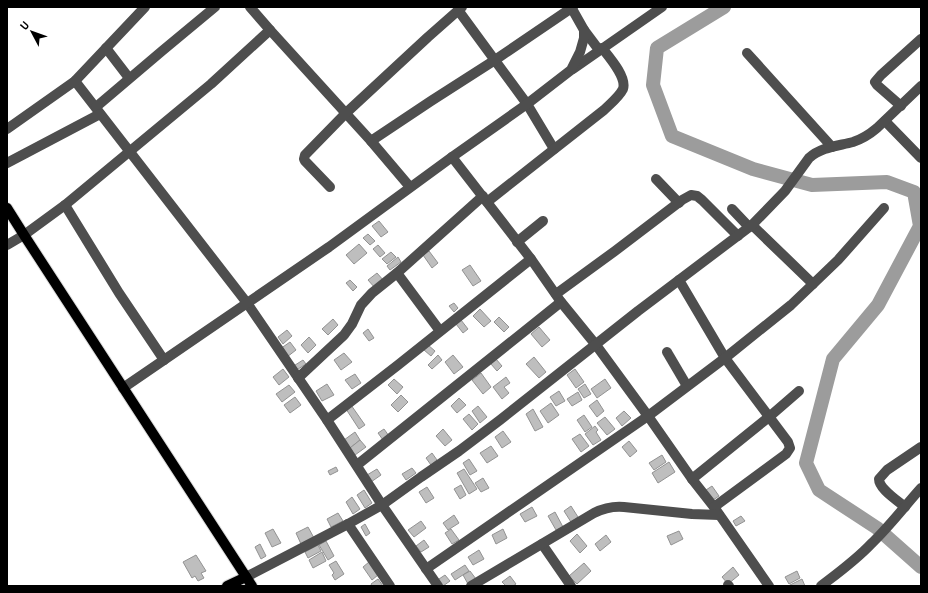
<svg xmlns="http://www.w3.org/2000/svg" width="928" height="593" viewBox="0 0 928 593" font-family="'PT Sans',sans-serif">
  <rect width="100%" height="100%" fill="#fff"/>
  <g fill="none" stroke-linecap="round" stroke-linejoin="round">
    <polyline stroke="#9c9c9c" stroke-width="14" points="724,7 657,48 653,85 672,136 753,169 812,185 887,182 914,192 920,226 878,305 833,359 806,463 819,490 877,528 921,567"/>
  </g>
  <g fill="#bebebe" stroke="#929292">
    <polygon points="379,221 388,232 381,237 372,226"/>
    <polygon points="368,234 375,241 370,245 363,238"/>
    <polygon points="359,244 367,253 354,264 346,255"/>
    <polygon points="378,245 385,253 380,257 373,249"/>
    <polygon points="429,251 438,263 432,268 423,255"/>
    <polygon points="391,252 396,257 387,264 382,259"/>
    <polygon points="398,257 401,262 390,270 387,266"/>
    <polygon points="470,265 481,281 473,286 462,270"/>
    <polygon points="377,273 384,281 375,288 368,280"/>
    <polygon points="350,280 357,287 353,291 346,283"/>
    <polygon points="454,303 458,308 454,312 449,306"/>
    <polygon points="480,309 491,321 484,327 473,316"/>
    <polygon points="499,317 509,327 504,332 494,322"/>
    <polygon points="333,319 338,325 328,335 322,329"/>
    <polygon points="461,320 468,329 463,333 456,324"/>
    <polygon points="539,327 550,340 542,347 531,334"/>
    <polygon points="368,329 374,338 369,341 363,333"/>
    <polygon points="287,330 292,336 283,344 278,337"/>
    <polygon points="309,337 316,345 308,353 301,345"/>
    <polygon points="290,342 296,350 287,357 280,349"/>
    <polygon points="428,345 435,351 431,356 424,350"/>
    <polygon points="344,353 352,362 341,370 334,360"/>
    <polygon points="438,355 442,360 432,369 428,365"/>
    <polygon points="453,355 463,367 454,374 445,362"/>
    <polygon points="534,357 546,372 539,378 526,364"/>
    <polygon points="496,359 502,366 497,371 491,364"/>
    <polygon points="303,360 306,364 295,371 292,367"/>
    <polygon points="283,369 289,377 279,385 273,377"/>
    <polygon points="575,369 584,382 576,388 567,375"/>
    <polygon points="481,373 491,387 483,394 472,380"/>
    <polygon points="355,374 361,383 352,389 345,380"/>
    <polygon points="506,377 510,383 504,387 509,393 502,399 493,387"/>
    <polygon points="394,379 403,387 397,394 388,385"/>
    <polygon points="605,379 611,388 597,398 591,389"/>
    <polygon points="327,384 334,395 322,401 316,391"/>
    <polygon points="585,384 591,394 584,398 578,389"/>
    <polygon points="289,385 295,392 282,402 276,394"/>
    <polygon points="559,391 565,401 556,406 550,397"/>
    <polygon points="578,392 582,400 572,406 567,399"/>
    <polygon points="401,395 408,402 398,412 391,405"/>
    <polygon points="295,397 301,405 290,413 284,405"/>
    <polygon points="459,398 466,405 457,413 451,406"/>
    <polygon points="597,400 604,411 597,417 589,406"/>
    <polygon points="551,403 559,415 548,423 540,411"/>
    <polygon points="351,405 365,425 359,429 346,409"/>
    <polygon points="478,406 487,417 480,423 472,411"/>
    <polygon points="533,409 543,427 535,431 526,414"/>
    <polygon points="624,411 631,418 622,426 616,418"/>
    <polygon points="469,414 478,424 472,430 463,419"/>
    <polygon points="584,415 592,427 585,432 577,420"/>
    <polygon points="605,417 615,429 607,435 597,423"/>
    <polygon points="595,426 598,430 596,432 601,440 593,445 585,434"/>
    <polygon points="384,429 389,436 383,440 378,433"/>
    <polygon points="443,429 452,440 445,446 436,436"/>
    <polygon points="503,431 511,442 502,448 495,437"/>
    <polygon points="355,432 360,440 350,448 344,440"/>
    <polygon points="580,434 589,446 581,452 572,439"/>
    <polygon points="360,440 366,447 355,455 350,448"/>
    <polygon points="629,441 637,451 630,457 622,447"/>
    <polygon points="491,446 498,456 487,463 480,453"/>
    <polygon points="432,453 437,460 431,465 426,458"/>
    <polygon points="662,455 666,462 654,470 649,463"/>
    <polygon points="469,459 477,471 470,475 463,463"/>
    <polygon points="669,462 675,472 658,483 652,473"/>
    <polygon points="336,467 338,471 330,475 328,471"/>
    <polygon points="412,468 416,473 406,480 402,474"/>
    <polygon points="377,469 381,475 371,482 367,475"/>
    <polygon points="464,469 477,489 469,494 457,473"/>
    <polygon points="483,478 489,488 481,492 475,483"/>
    <polygon points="461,485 466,495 460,499 454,489"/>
    <polygon points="712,486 719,496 713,500 706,490"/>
    <polygon points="427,487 434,498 426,503 419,492"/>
    <polygon points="364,490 372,503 365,508 357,495"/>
    <polygon points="352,497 360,509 353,514 346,502"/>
    <polygon points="571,506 578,517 571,522 564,511"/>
    <polygon points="532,507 537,516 525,522 520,514"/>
    <polygon points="555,512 563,527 556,530 548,516"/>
    <polygon points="338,513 343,521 331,527 327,519"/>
    <polygon points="454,515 459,523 448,530 443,523"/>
    <polygon points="741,516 745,521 736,526 733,521"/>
    <polygon points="421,521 426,528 414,537 408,530"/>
    <polygon points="365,524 370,533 366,536 361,527"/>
    <polygon points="308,527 314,538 301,544 296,533"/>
    <polygon points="273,529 281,543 272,547 265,533"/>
    <polygon points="451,529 459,540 452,544 445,533"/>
    <polygon points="503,529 507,538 496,544 492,535"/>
    <polygon points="679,531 683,539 671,545 667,536"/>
    <polygon points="577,534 587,546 580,553 570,541"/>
    <polygon points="606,535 611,542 600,551 595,544"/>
    <polygon points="424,540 429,547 421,552 416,546"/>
    <polygon points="326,541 334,556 328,560 319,545"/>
    <polygon points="260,544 266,556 261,559 255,547"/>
    <polygon points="318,545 321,551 308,558 305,552"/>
    <polygon points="479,550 484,559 473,565 468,557"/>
    <polygon points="322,552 326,561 313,568 309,560"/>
    <polygon points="196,555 206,571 201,573 204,578 198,581 195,576 192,578 183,562"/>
    <polygon points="336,561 344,574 335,580 332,575 334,573 329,565"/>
    <polygon points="369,562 378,575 372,580 363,567"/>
    <polygon points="584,563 591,571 577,584 569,576"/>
    <polygon points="465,565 469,571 455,580 451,574"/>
    <polygon points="733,567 739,575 728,584 722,577"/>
    <polygon points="470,571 476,579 468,584 463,575"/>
    <polygon points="797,571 800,578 789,584 785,577"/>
    <polygon points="445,575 450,581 443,586 439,586 436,581"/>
    <polygon points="510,576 516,584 513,586 506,586 502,582"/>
    <polygon points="378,579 383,586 372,586 371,584"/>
    <polygon points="802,579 805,586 790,586 790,585"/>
  </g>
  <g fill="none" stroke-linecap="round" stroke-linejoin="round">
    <g stroke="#dbdbdb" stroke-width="12">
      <g id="major">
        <polyline points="7,208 24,235 252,586"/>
        <polyline points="227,586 246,577"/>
      </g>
    </g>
    <g stroke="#4e4e4e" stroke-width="10">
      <polyline points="250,7 270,30 371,141 410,187"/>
      <polyline points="458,10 527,104 554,149"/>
      <polyline points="584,30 599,50"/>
      <polyline points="106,48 129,78"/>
      <polyline points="747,53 832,147"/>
      <polyline points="573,69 662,7"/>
      <polyline points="75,81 247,303 327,420 382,505 438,586"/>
      <polyline points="901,106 877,85 875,82 881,75 921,39"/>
      <polyline points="96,107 162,51 215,7"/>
      <polyline points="885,121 921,158"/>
      <polyline points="7,129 75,81 145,7"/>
      <polyline points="371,141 431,101 495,60 573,7"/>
      <polyline points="452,157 531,259 561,302 596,345 648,416 692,479 714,507 769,586"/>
      <polyline points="7,163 26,153 100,114"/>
      <polyline points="656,179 679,203"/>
      <polyline points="330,187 305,161 304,159 305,155 346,113 428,37 462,7"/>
      <path d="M487,202l117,-92c7,-7 15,-13 19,-21 4,-12 -14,-32 -21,-41"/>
      <polyline points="65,205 119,293 164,360"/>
      <polyline points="732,209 749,227"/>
      <polyline points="752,225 813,284"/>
      <polyline points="517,242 543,221"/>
      <polyline points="7,245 24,235 65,205 211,84 270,30"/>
      <polyline points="397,273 440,331"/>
      <polyline points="679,280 725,358 788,442 790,448 786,454 714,507"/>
      <polyline points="556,294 615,251 682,200 691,195 697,196 702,200 738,236"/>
      <polyline points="667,352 687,386"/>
      <polyline points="298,378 344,335 352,324 361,305 372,293 397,273 483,196"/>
      <polyline points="123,388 329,247 452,157 527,104 571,70 580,52 584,38 584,30 571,7"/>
      <polyline points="327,420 398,365 531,259"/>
      <polyline points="357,465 561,302"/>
      <polyline points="692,479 769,417 799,391"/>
      <path d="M905,507c-8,-7 -26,-18 -26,-28l8,-9 34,-23"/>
      <polyline points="348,524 390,586"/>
      <polyline points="542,544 571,586"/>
      <polyline points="426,569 648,416 725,358 791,305 813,284 838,260 884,208"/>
      <path d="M246,577l102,-53 34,-19 39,-28 38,-26 41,-31 138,-109 114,-86 33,-34 24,-33c12,-11 29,-12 44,-16 9,-3 17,-8 24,-14l44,-42"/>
      <polyline points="728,585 729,586"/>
      <path d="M471,586l123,-73c10,-5 19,-7 30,-6l68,7 27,1"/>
      <path d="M821,586c17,-13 35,-26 50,-42 18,-17 33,-37 50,-56"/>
    </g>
    <use href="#major" stroke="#000" stroke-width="10"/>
  </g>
  <rect width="928" height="593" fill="none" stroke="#000000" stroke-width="16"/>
  <g transform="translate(32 32) rotate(311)" stroke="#ffffff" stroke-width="3" paint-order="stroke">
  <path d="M0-3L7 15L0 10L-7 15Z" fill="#000000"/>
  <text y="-6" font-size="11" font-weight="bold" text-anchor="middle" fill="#000000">U</text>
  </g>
</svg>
